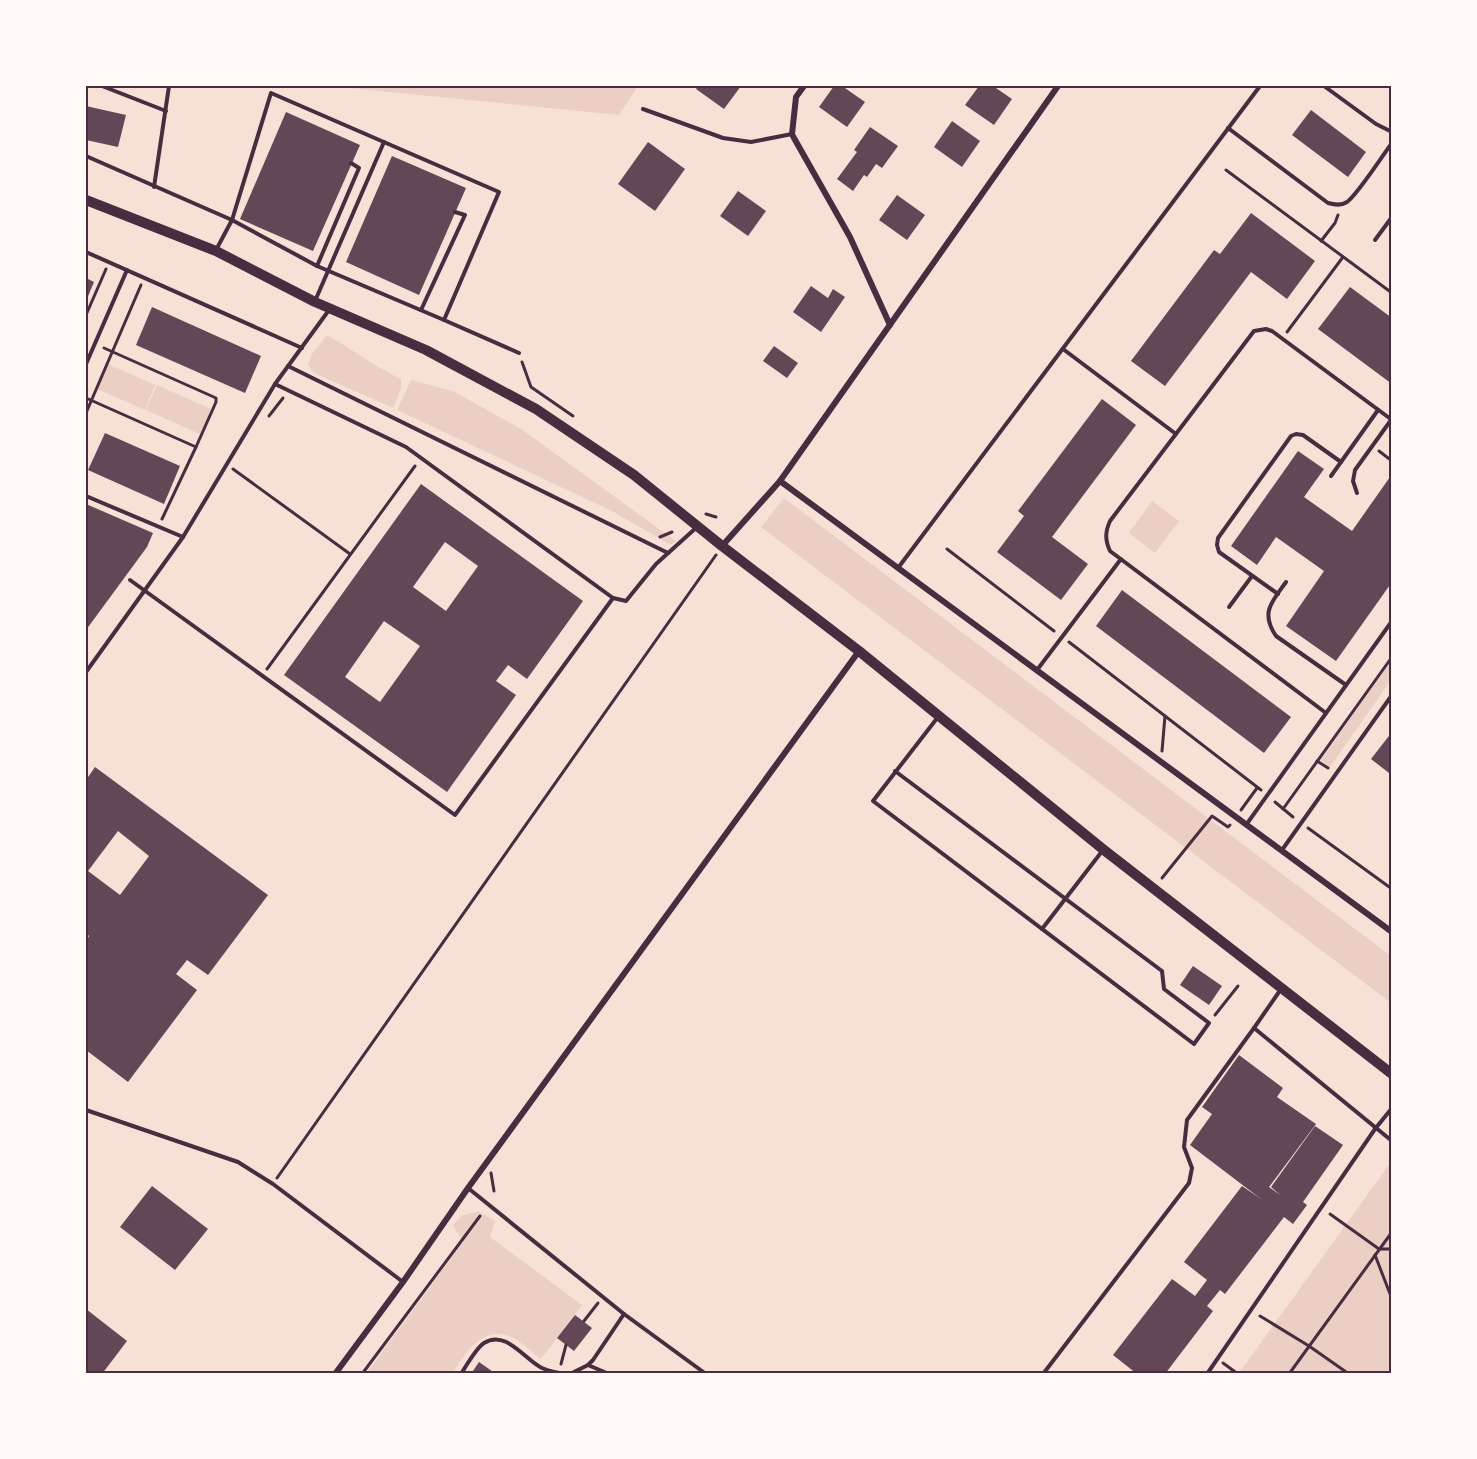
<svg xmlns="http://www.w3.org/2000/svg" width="1477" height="1459" viewBox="0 0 1477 1459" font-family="'Libre Baskerville',serif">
  <rect width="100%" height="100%" fill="#f7e1d7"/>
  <g fill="#ebcfc5">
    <polygon points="329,86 638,86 619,115"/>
    <path d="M327,335c25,14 48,32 74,44v10l-8,19 -79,-35 -6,-8 4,-11z"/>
    <polygon points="108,364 155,385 145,410 97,389"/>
    <polygon points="411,380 453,391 521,429 676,541 672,544 669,544 612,511 397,410"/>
    <polygon points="157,385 211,409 200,434 146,410"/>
    <polygon points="784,498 1391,956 1391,1003 761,527"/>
    <polygon points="1152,501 1179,521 1155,553 1129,533"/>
    <polygon points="1391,661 1391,680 1330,767 1321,760"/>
    <polygon points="1391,1162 1391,1373 1239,1373"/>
    <path d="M478,1211l17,10 -5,16 92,68 -41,54c-10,-7 -23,-21 -35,-24 -27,-7 -41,21 -54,38l-86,1 97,-132 -10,-17 8,-9z"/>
  </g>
  <g fill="#644757" fill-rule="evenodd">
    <polygon points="698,86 741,86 724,109 696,89"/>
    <polygon points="834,86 842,86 865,102 847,127 819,107"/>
    <polygon points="979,86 993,86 1012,99 994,125 965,105"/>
    <polygon points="86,106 126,115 118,147 86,140"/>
    <polygon points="1311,110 1366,152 1348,177 1292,135"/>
    <polygon points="286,112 360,145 313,251 240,219"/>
    <polygon points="952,121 980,141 962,167 934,147"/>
    <polygon points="870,127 898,146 882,168 876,164 867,177 864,175 853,191 837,179 857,152 854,150"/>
    <polygon points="648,142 685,169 655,211 618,184"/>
    <polygon points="392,156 466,188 419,295 346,262"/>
    <polygon points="738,191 766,211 748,236 720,216"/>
    <polygon points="897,195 925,215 907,240 879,220"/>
    <polygon points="1251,213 1315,261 1287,299 1251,272 1165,386 1131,361 1214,250 1220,254"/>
    <polygon points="86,278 94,282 86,301"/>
    <polygon points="811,286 828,298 833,289 845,297 821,332 793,312"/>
    <polygon points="1350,287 1392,318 1392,384 1318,329"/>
    <polygon points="152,307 261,356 245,393 136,345"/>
    <polygon points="774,346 798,363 787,378 763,361"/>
    <polygon points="1102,399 1136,425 1052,537 1088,564 1061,600 997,552 1024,516 1018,511"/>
    <polygon points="105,433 180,466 164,504 88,470"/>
    <polygon points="1298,451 1324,469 1304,497 1352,531 1390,477 1392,478 1392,582 1336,661 1286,626 1324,571 1276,537 1257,565 1231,546"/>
    <path d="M421,484l162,117 -56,78 -19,-14 -12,16 20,14 -69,97 -163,-117zM445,542l33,24 -32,45 -33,-24zM384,621l36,25 -40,56 -35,-25z"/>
    <polygon points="86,504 153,533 147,547 86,630"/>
    <polygon points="1122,590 1291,717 1264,753 1096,626"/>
    <polygon points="1392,732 1392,769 1389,773 1371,759"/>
    <path d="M95,767l173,128 -60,80 -21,-15 -11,14 21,16 -69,92 -42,-32v-109l3,-5 -3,-3v-153zM118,831l31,25 -29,39 -32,-24z"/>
    <polygon points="1193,966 1222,986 1209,1005 1180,985"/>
    <polygon points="1239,1055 1283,1088 1277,1097 1316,1124 1269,1187 1280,1195 1271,1187 1315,1126 1343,1145 1303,1202 1307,1205 1293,1224 1284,1217 1225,1294 1220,1290 1207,1306 1213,1311 1165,1374 1137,1374 1113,1355 1172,1279 1195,1296 1207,1280 1184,1262 1242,1186 1261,1199 1190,1145 1212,1114 1202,1107"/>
    <polygon points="152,1186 208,1229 175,1270 120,1227"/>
    <polygon points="86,1309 127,1341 102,1374 86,1374"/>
    <polygon points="575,1315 592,1328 574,1351 557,1338"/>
    <polygon points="479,1362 496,1374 471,1374"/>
  </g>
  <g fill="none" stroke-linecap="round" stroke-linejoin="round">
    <g stroke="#4a2c40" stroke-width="3">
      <polyline points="1226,170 1392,293"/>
      <polyline points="1321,241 1335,223 1338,215"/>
      <polyline points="86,315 106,269"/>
      <polyline points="1287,332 1343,257"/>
      <polyline points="104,348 216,398 216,402 196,447"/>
      <polyline points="522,362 531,387 573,416"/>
      <polyline points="86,398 196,447 162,519"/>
      <polyline points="86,413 141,285"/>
      <polyline points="269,416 283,398"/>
      <polyline points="1379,451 1392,461"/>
      <polyline points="233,469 350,554"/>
      <polyline points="706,514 716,517"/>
      <polyline points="660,537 672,532"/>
      <polyline points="947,549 1054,631"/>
      <polyline points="1069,642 1261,790"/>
      <polyline points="267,669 415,466"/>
      <polyline points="1162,751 1165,716"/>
      <polyline points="1317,761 1328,768"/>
      <polyline points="1275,802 1293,817"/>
      <polyline points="1283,809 1392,657"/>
      <polyline points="1241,810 1257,788"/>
      <polyline points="1308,828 1392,889"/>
      <polyline points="1162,878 1212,816 1228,827 1230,825"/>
      <polyline points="1215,1015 1238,986"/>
      <polyline points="491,1173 494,1191"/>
      <polyline points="277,1178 716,555"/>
      <polyline points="1330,1214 1379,1249 1392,1249"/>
      <polyline points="1375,1255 1392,1299"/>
      <polyline points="1260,1316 1309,1346 1349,1374"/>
      <polyline points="584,1321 598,1303"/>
      <polyline points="1223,1363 1238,1374"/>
      <polyline points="561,1364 566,1345"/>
      <polyline points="362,1374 480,1216"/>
      <polyline points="1289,1374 1392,1232"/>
    </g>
    <g stroke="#4a2c40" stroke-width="4">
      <polyline points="102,86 166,111"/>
      <polyline points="1324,86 1376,124 1392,132"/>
      <polyline points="643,109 723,138 751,142 792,134"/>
      <path d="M1228,128l100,75c7,2 13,3 19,-1 11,-8 35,-46 45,-59"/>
      <polyline points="86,156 232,220 317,266 444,320"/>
      <polyline points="154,187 169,86"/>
      <polyline points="1375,240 1392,217"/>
      <polyline points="216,250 232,220 271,93 499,192 444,320 519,353"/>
      <polyline points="86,252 302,348"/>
      <polyline points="317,266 359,168 351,163"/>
      <polyline points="315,301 384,142"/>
      <polyline points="421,310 465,215 455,212"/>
      <polyline points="1063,349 1176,434"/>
      <polyline points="86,364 127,270"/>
      <polyline points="288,366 668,553"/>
      <polyline points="1331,476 1378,410"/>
      <polyline points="1357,493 1353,481 1355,470 1391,420"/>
      <polyline points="86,496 183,537"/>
      <polyline points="898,568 1260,86"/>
      <polyline points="130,580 455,815 613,598 406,447 275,384"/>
      <path d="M1286,582c-14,20 -26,30 -10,54l70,49"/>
      <polyline points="1278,594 1219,552 1217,545 1218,538 1291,436 1296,434 1303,435 1341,462"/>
      <polyline points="613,598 626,601 656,564 697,527"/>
      <polyline points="1229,607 1252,576"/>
      <polyline points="1037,670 1121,559"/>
      <polyline points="86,672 183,537 275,384 329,310"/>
      <path d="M1326,713l-216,-162c-5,-11 -5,-19 0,-30l144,-190 12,-2 6,2 120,89"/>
      <polyline points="895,771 1162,971 1164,989 1209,1023 1194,1044 873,801 938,717"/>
      <polyline points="1246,825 1392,621"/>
      <polyline points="1282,850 1392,695"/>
      <polyline points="1042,929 1103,850"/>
      <polyline points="1254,1028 1281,989"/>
      <polyline points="86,1110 238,1162 273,1184 403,1282"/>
      <polyline points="468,1188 624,1314 706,1374"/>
      <polyline points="588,1365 609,1374"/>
      <path d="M461,1374c5,-8 16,-27 23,-31 22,-14 41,17 58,25 7,3 16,5 24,6"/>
      <polyline points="570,1374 588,1365 593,1360 624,1314"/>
      <polyline points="1043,1374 1189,1183 1192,1168 1184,1147 1187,1120 1254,1028 1392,1141"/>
      <polyline points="1207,1374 1375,1129 1392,1108"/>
    </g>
    <g stroke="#4a2c40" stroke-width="6">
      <polyline points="804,86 796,97 792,134 794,138 850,237 890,325"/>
      <polyline points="780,481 1392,932"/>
      <polyline points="722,546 780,481 1058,86"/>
      <polyline points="335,1374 403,1282 468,1188 859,651"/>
    </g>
    <polyline stroke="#4a2c40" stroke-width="10" points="86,200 216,251 315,302 426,350 536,409 634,475 722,546 859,651 1104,850 1392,1074"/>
  </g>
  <rect width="1477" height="1459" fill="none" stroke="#fffaf5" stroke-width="174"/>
  <rect x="87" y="87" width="1303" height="1285" fill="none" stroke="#4a2c40" stroke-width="2"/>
</svg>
